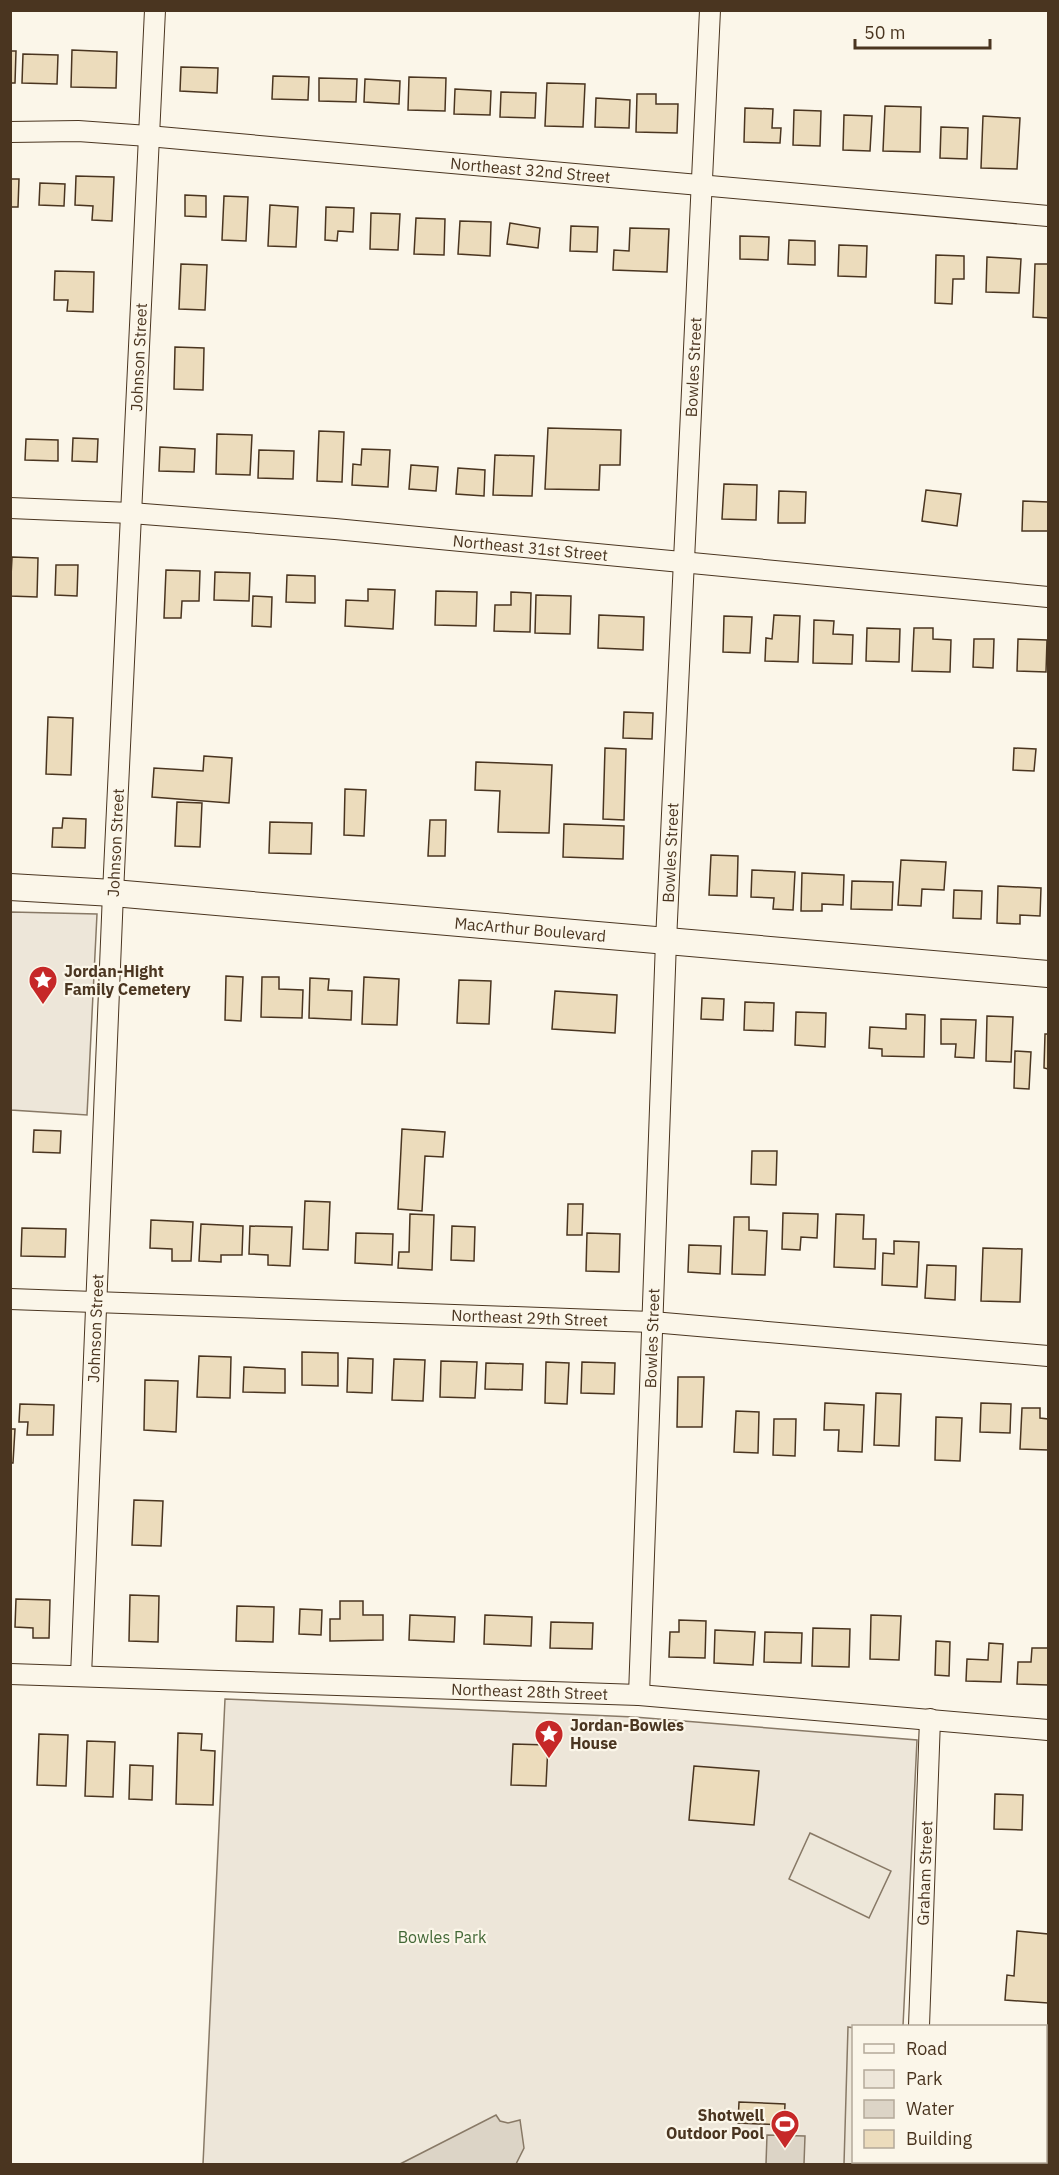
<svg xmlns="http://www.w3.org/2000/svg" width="1059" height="2175" viewBox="0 0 1059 2175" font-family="'IBM Plex Sans',sans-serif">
  <rect width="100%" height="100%" fill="#fbf6e9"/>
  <g fill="#ede6d9" stroke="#887966" stroke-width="1.5">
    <polygon points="11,912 97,914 87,1115 11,1110"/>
    <polygon points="225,1699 634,1717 917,1740 903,2026 854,2026 854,2162 897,2162 897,2164 203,2164"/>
  </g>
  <g fill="#ede7d9" stroke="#887966" stroke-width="1.5">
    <polygon points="810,1833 891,1871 869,1918 789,1879"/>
    <polygon points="848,2027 854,2028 854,2162 889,2162 889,2164 844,2164"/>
  </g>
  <g fill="#dcd4c6" stroke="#887966" stroke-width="1.5">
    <polygon points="496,2115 500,2121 508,2123 520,2120 524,2148 516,2164 400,2164"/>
    <polygon points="767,2135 805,2136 804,2164 766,2164"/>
  </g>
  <g fill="#ecdcbc" stroke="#4a3520" stroke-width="1.5">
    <polygon points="72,50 117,52 116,88 71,87"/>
    <polygon points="10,51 16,51 15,83 10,83"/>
    <polygon points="23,54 58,55 57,84 22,83"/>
    <polygon points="181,67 218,68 217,93 180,91"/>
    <polygon points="273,76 309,77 308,100 272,99"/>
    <polygon points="409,77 446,78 445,111 408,110"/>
    <polygon points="319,78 357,79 356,102 319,101"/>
    <polygon points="365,79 400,81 399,104 364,102"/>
    <polygon points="547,83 585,84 583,127 545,126"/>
    <polygon points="455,89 491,91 490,115 454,114"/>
    <polygon points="501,92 536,93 535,118 500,117"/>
    <polygon points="637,94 656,94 656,104 678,104 677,133 636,132"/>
    <polygon points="596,98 630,100 629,128 595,127"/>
    <polygon points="885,106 921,107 920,152 883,151"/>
    <polygon points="745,108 773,109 772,128 781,128 780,143 744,142"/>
    <polygon points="794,110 821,111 820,146 793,145"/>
    <polygon points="844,115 872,116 870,151 843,150"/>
    <polygon points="983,116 1020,118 1017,169 981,168"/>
    <polygon points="941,127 968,128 967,159 940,158"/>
    <polygon points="76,176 114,177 112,221 92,220 93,206 75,205"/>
    <polygon points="10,179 19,179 18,207 10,207"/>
    <polygon points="40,183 65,184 64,206 39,205"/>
    <polygon points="185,195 206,196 206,217 185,216"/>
    <polygon points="224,196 248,197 246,241 222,240"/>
    <polygon points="270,205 298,207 296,247 268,246"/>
    <polygon points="326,207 354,208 353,232 338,231 337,241 325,240"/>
    <polygon points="371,213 400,214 398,250 370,249"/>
    <polygon points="416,218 445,219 444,255 414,254"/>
    <polygon points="460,221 491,222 490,256 458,254"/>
    <polygon points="510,223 540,228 538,248 507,244"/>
    <polygon points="571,226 598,227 597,252 570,251"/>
    <polygon points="630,228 669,229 667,272 613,270 614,250 629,251"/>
    <polygon points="740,236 769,237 768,260 740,259"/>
    <polygon points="789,240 815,241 815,265 788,264"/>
    <polygon points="839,245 867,246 866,277 838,276"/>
    <polygon points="936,255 964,256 964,279 953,279 952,304 935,303"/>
    <polygon points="987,257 1021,259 1019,293 986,292"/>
    <polygon points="181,264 207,265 205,310 179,309"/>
    <polygon points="1035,264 1048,264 1048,318 1033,317"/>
    <polygon points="55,271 94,272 93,312 67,311 68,300 54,300"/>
    <polygon points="175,347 204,348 203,390 174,389"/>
    <polygon points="548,428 621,430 620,465 600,465 599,490 545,489"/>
    <polygon points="319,431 344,432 342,482 317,481"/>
    <polygon points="217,434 252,435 250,475 216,474"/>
    <polygon points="73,438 98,439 97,462 72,461"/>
    <polygon points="26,439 58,440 58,461 25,460"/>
    <polygon points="160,447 195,449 194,472 159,471"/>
    <polygon points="362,449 390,450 388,487 352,485 353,464 361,465"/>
    <polygon points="259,450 294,451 293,479 258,478"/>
    <polygon points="495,455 534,456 532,496 493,495"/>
    <polygon points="411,465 438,467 436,491 409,489"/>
    <polygon points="458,468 485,470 484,496 456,494"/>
    <polygon points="724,484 757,485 756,520 722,519"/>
    <polygon points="926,490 961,494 957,526 922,521"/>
    <polygon points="779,491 806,492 805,523 778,523"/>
    <polygon points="1023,501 1048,502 1048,531 1022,531"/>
    <polygon points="12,557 38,558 37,597 10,596"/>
    <polygon points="56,565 78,565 77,596 55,595"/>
    <polygon points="166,570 200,571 199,601 182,601 181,618 164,618"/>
    <polygon points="215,572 250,573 249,601 214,600"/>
    <polygon points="287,575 315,576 315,603 286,602"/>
    <polygon points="368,589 395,590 393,629 345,626 346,600 368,601"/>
    <polygon points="436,591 477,592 476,626 435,625"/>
    <polygon points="511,592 531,593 530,632 494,631 495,605 511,605"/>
    <polygon points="536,595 571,596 570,634 535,633"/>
    <polygon points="253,596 272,597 271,627 252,626"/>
    <polygon points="599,615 644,617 643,650 598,648"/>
    <polygon points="774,615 800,616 798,662 765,661 766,638 772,639"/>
    <polygon points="724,616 752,617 750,653 723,652"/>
    <polygon points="814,620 834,621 833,634 853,635 852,664 813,663"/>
    <polygon points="867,628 900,629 899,662 866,661"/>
    <polygon points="914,628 933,628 933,639 951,640 950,672 912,671"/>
    <polygon points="974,639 994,639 993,668 973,667"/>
    <polygon points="1018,639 1047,640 1046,672 1017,671"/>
    <polygon points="624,712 653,713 652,739 623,738"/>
    <polygon points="48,717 73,718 71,775 46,774"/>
    <polygon points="605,748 626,749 624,820 603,819"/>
    <polygon points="1014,748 1036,749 1034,771 1013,770"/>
    <polygon points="204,756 232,758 229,803 152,797 154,768 203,771"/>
    <polygon points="476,762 552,765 549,833 498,832 500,791 475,790"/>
    <polygon points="345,789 366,790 364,836 344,835"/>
    <polygon points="177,802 202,803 200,847 175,846"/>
    <polygon points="63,818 86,819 85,848 52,847 53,828 62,828"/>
    <polygon points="430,820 446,820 445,856 428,856"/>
    <polygon points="270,822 312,823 311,854 269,853"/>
    <polygon points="564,824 624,826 623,859 563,857"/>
    <polygon points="711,855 738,856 737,896 709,895"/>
    <polygon points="901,860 946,862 944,890 922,889 921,906 898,905"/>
    <polygon points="752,870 795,872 793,910 773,909 774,898 751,897"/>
    <polygon points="802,873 844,875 843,905 822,904 822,911 801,911"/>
    <polygon points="852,881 893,882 892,910 851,909"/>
    <polygon points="998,886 1041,888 1040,916 1020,915 1020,924 997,923"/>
    <polygon points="954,890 982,891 981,919 953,918"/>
    <polygon points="226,976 243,977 241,1021 225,1020"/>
    <polygon points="262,977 279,977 279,989 303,990 302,1018 261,1017"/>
    <polygon points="364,977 399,979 397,1025 362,1024"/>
    <polygon points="310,978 329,979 328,990 352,991 351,1020 309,1018"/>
    <polygon points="459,980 491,981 489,1024 457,1023"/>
    <polygon points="555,991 617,995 615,1033 552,1029"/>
    <polygon points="702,998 724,999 723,1020 701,1019"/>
    <polygon points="745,1002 774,1003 773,1031 744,1030"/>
    <polygon points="796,1012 826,1013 825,1047 795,1045"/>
    <polygon points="906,1014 925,1015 924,1057 882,1056 882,1049 869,1048 870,1027 906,1029"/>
    <polygon points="987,1016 1013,1017 1011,1062 986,1061"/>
    <polygon points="941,1019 976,1020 974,1058 955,1057 956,1044 941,1044"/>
    <polygon points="1045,1034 1048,1034 1048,1069 1044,1068"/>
    <polygon points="1015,1051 1031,1052 1029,1089 1014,1088"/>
    <polygon points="402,1129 445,1132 443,1157 425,1156 422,1211 398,1209"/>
    <polygon points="34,1130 61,1131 60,1153 33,1152"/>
    <polygon points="752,1151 777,1151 776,1185 751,1184"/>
    <polygon points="305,1201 330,1202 328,1250 303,1249"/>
    <polygon points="568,1204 583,1204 582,1235 567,1235"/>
    <polygon points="783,1213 818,1214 817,1238 801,1237 800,1250 782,1249"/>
    <polygon points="410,1214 434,1215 432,1270 398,1268 399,1252 409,1252"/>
    <polygon points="836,1214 864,1215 863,1239 876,1239 875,1269 834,1267"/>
    <polygon points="734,1217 749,1217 749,1230 767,1231 765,1275 732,1274"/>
    <polygon points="151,1220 193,1222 191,1261 172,1261 172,1249 150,1248"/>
    <polygon points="201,1224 243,1226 242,1255 221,1255 221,1262 199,1261"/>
    <polygon points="250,1226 292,1227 290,1266 268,1265 268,1255 249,1254"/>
    <polygon points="452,1226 475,1227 474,1261 451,1260"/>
    <polygon points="22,1228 66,1229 65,1257 21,1256"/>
    <polygon points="356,1233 393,1234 392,1265 355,1263"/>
    <polygon points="587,1233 620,1234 619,1272 586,1271"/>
    <polygon points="894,1241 919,1242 917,1287 882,1285 883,1253 894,1254"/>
    <polygon points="689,1245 721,1246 720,1274 688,1272"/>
    <polygon points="983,1248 1022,1249 1020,1302 981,1301"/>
    <polygon points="927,1265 956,1266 955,1300 925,1298"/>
    <polygon points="302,1352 338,1353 338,1386 302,1385"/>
    <polygon points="199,1356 231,1357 230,1398 197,1397"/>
    <polygon points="348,1358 373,1359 372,1393 347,1392"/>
    <polygon points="394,1359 425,1360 423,1401 392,1400"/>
    <polygon points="441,1361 477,1362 475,1398 440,1397"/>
    <polygon points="546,1362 569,1363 567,1404 545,1403"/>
    <polygon points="582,1362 615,1363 614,1394 581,1393"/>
    <polygon points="486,1363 523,1364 522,1390 485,1389"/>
    <polygon points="244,1367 285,1369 285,1393 243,1392"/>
    <polygon points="678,1377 704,1377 702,1427 677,1427"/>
    <polygon points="145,1380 178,1381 176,1432 144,1430"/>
    <polygon points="876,1393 901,1394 899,1446 874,1445"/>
    <polygon points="825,1403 864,1405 862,1452 838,1451 839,1430 824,1430"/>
    <polygon points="981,1403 1011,1404 1010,1433 980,1432"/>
    <polygon points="20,1404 54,1405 53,1435 27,1435 28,1422 19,1422"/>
    <polygon points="1022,1408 1040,1408 1040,1418 1048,1419 1048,1450 1020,1449"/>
    <polygon points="736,1411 759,1412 758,1453 734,1452"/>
    <polygon points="936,1417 962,1418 960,1461 935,1460"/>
    <polygon points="774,1419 796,1419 795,1456 773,1455"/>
    <polygon points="10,1429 15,1429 13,1463 10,1463"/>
    <polygon points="134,1500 163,1501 161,1546 132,1545"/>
    <polygon points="130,1595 159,1596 158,1642 129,1641"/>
    <polygon points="16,1599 50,1600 49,1638 33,1638 33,1628 15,1627"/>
    <polygon points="340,1601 363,1601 363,1615 383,1615 383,1640 330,1641 330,1619 340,1619"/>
    <polygon points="237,1606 274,1607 273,1642 236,1641"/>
    <polygon points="300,1609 322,1610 321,1635 299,1634"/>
    <polygon points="410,1615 455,1617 454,1642 409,1640"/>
    <polygon points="485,1615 532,1617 531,1646 484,1644"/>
    <polygon points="871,1615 901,1616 899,1660 870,1659"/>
    <polygon points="679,1620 706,1621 705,1658 669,1657 670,1632 679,1632"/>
    <polygon points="551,1622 593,1623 592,1649 550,1648"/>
    <polygon points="813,1628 850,1629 849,1667 812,1666"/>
    <polygon points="715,1630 755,1632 753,1665 714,1663"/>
    <polygon points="765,1632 802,1633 801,1663 764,1662"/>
    <polygon points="936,1641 950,1642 949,1676 935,1675"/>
    <polygon points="989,1643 1003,1644 1001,1682 966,1681 967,1659 988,1660"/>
    <polygon points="1032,1648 1048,1648 1048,1685 1017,1684 1018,1662 1031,1662"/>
    <polygon points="178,1733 202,1734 201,1750 215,1751 213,1805 176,1804"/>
    <polygon points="39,1734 68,1735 66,1786 37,1785"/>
    <polygon points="87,1741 115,1742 113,1797 85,1796"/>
    <polygon points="513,1744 548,1745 546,1786 511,1785"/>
    <polygon points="130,1765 153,1766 152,1800 129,1799"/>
    <polygon points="694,1766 759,1771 754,1825 689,1820"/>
    <polygon points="995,1794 1023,1795 1022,1830 994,1829"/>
    <polygon points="1017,1931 1048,1934 1048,2003 1005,2000 1007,1975 1014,1976"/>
    <polygon points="739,2102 785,2104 784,2125 738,2123"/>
  </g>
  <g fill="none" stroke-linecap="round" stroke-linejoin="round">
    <g stroke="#4a3520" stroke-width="22">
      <g id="minor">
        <path id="s1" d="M10,132l68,-1 70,5 900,80"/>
        <path id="s2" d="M10,508l121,5 204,16 713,68"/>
        <path id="s3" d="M10,1299l642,23 396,34"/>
        <path id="s4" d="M10,1674l629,21 409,35"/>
        <path id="s5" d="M81,1676l32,-783 42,-883"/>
        <path id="s6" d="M639,1695l27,-754 44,-931"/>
        <path id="s7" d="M919,2026l11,-307"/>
        <polyline points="913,2164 914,2162"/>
      </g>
    </g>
    <g stroke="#4a3520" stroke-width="28">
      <g id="major">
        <path id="s8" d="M10,887l103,6 935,81"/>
      </g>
    </g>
    <use href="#minor" stroke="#fbf6e9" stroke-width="20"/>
    <use href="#major" stroke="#fbf6e9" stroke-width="26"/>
  </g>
  <defs>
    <g id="sight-pin" transform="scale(1.5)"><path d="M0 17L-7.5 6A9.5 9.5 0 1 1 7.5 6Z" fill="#c62828" stroke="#fbf6e9"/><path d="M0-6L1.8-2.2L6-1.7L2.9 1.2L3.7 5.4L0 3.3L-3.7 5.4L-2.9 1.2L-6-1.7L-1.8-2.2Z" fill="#fff"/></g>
    <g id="stadium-pin" transform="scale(1.5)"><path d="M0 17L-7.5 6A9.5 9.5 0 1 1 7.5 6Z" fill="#c62828" stroke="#fbf6e9"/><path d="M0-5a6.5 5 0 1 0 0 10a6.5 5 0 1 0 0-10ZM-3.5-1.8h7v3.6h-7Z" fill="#fff"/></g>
  </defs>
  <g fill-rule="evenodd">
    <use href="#sight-pin" x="43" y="980"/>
    <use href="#sight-pin" x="549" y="1734"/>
    <use href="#stadium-pin" x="785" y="2124"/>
  </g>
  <g text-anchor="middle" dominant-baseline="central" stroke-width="4.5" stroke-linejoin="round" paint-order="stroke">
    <g font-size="16" fill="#4a3520" stroke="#fbf6e9">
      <text stroke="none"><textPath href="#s1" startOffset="522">Northeast 32nd Street</textPath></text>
      <text stroke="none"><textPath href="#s5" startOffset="1320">Johnson Street</textPath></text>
      <text stroke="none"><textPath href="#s6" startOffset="1329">Bowles Street</textPath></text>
      <text stroke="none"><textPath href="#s2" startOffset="522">Northeast 31st Street</textPath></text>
      <text stroke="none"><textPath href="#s5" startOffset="834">Johnson Street</textPath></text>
      <text stroke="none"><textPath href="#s6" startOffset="843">Bowles Street</textPath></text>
      <text stroke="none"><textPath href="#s8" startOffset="522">MacArthur Boulevard</textPath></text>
      <text stroke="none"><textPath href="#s3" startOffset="520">Northeast 29th Street</textPath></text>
      <text stroke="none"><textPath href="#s5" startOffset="348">Johnson Street</textPath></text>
      <text stroke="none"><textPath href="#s6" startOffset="357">Bowles Street</textPath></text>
      <text stroke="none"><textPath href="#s4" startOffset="520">Northeast 28th Street</textPath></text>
      <text stroke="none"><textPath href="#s7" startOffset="153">Graham Street</textPath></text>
    </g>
    <g font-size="16" font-weight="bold" fill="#4a3520" stroke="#fbf6e9" text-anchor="start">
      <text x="64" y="971">Jordan-Hight<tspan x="64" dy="18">Family Cemetery</tspan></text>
      <text x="570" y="1725">Jordan-Bowles<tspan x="570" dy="18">House</tspan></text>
      <text x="764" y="2115" text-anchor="end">Shotwell<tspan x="764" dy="18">Outdoor Pool</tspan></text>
    </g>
    <g font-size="16" fill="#436837" stroke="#fbf6e9">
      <text x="442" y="1937">Bowles Park</text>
    </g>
  </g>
  <rect width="1059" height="2175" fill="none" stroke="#4a3520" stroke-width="24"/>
  <rect x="852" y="2025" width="195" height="138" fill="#fbf6e9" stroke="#b4a999" stroke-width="1.5"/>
  <rect x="864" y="2044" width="30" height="9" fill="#fbf6e9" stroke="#b4a999" stroke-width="1.5"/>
  <text x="906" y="2055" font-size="18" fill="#4a3520">Road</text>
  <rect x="864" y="2070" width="30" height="18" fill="#ede6d9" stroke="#b4a999" stroke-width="1.5"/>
  <text x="906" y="2085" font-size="18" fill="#4a3520">Park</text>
  <rect x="864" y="2100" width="30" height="18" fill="#dcd4c6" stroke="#b4a999" stroke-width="1.5"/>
  <text x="906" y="2115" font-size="18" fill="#4a3520">Water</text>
  <rect x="864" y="2130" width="30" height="18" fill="#ecdcbc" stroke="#b4a999" stroke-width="1.5"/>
  <text x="906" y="2145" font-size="18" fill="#4a3520">Building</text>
  <path d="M855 39v9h135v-9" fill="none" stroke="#4a3520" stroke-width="3"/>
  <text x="864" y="39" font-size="18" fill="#4a3520" stroke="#fbf6e9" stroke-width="4.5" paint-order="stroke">50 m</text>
</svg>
